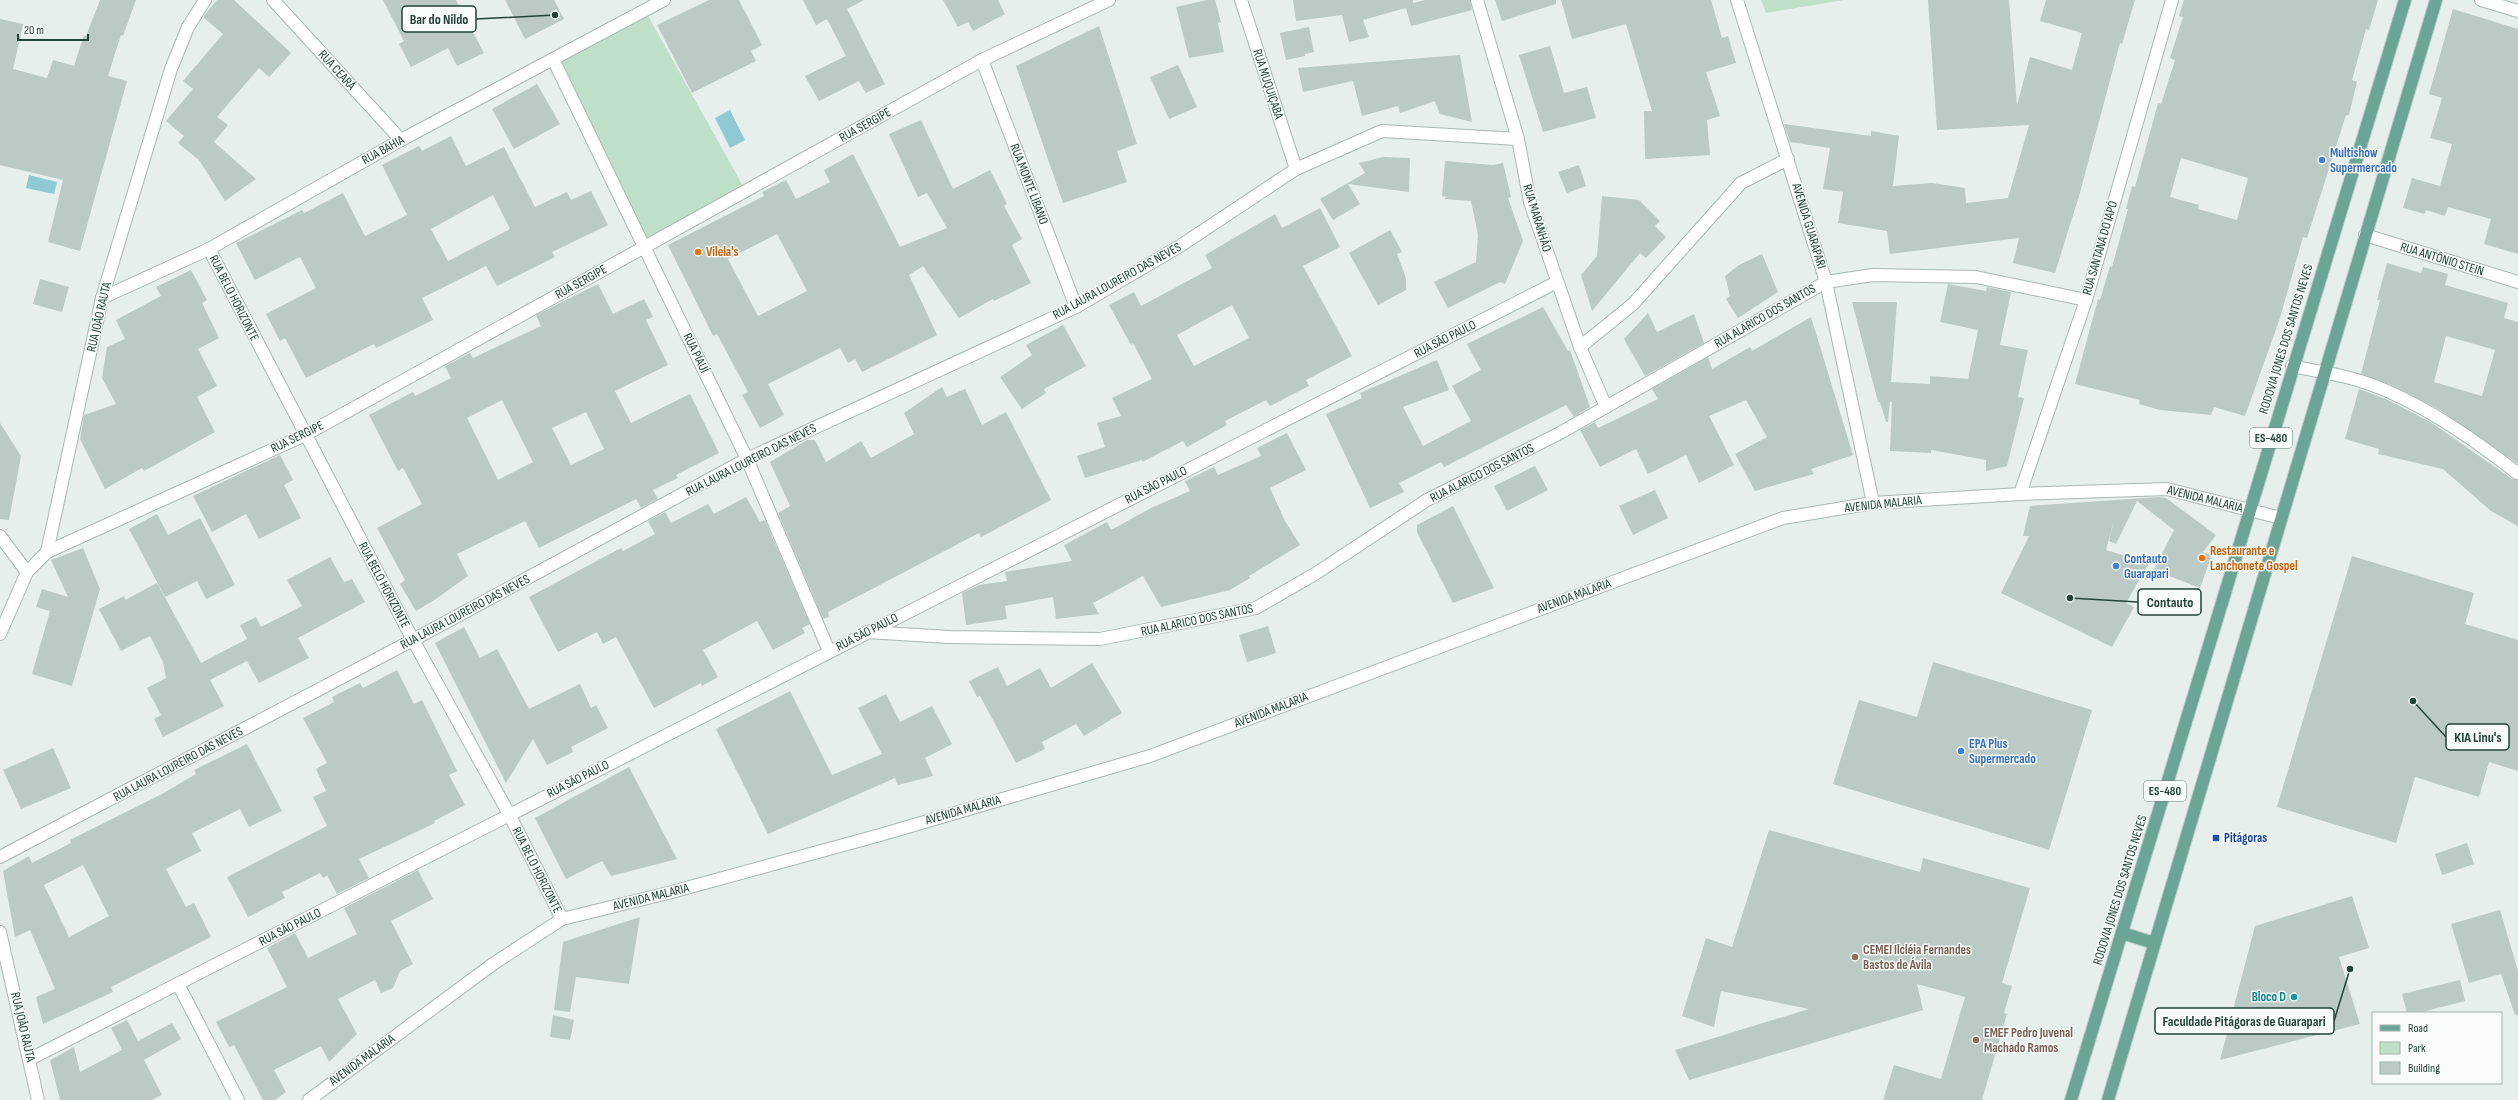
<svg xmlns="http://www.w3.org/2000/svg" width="2518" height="1100" viewBox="0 0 2518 1100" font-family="'Sofia Sans Condensed',sans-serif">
  <rect width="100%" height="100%" fill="#e6efeb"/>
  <g fill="#bfe0c8">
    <polygon points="1761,0 1844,0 1766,13"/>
    <polygon points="647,14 743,186 648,240 559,62"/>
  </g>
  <g fill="#8ec9d4">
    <polygon points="730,110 745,140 730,148 715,118"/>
    <polygon points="29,175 57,182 54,194 26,188"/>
  </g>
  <g fill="#bbcac4" fill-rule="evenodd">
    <polygon points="100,0 136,0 123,36 121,35 108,76 127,81 80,251 48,242 63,180 0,165 0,19 23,24 13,69 47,78 53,60 74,66 84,35 86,36"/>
    <polygon points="217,0 234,0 291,53 269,77 259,68 217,117 228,125 214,142 256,179 225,201 199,160 178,143 184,136 166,121 193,89 183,81 223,34 203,17"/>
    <polygon points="383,0 456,0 484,53 457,66 448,48 411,67 399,44 404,41"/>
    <polygon points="505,0 554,0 564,19 525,39"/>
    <polygon points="709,0 739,0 762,45 751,51 756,61 692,93 657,25"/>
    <polygon points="803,0 864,0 847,9 885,84 866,93 859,81 819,101 805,76 846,56 827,19 816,25"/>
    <polygon points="943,0 998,0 1005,14 973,31 968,22 958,27"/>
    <polygon points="1207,0 1215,0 1221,22 1218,23 1224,52 1189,58 1176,7"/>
    <polygon points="1293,0 1413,0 1413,3 1425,0 1470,0 1472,10 1411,26 1406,8 1363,20 1369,37 1349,42 1342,15 1296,21"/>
    <polygon points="1495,0 1556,0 1556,4 1502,21"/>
    <polygon points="1561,0 1711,0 1722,38 1728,36 1736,63 1706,72 1720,116 1707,120 1710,155 1645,159 1644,111 1652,111 1626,24 1572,39"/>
    <polygon points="1928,0 2009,0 2017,105 2030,57 2072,70 2082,33 2040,21 2046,0 2135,0 2122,44 2120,43 2079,196 2055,273 2013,263 2019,238 1890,254 1887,231 1838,223 1843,192 1823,189 1830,148 1790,142 1784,124 1871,136 1871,131 1899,136 1893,186 1932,183 1965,188 1966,203 2008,198 2029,125 1937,130"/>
    <path d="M2184,0h194l-9,30 -3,-1 -14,51 5,2 -8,33h-3l-39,123 -4,-1 -23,81 -35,98 -31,-9 -3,8 -51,-5 -21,-6 1,-4 -65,-16 23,-85 2,1 10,-34 2,1 16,-58h-2l6,-23 3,1 23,-84 3,1 14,-44 -5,-2 13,-41 -4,-1zM2181,158l67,20 -11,42 -39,-11 1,-4 -29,-8z"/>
    <polygon points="2453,9 2518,29 2518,254 2484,244 2491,219 2448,207 2445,216 2426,210 2425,214 2403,208 2412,178 2440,186 2452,144 2430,138 2442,98 2429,94"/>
    <polygon points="1099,26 1137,144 1117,151 1127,182 1063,203 1016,66"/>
    <polygon points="1309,27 1314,52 1305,54 1305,56 1286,60 1280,33"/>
    <polygon points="1550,46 1564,93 1587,87 1596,118 1543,132 1519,55"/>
    <polygon points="1460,55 1472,122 1440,114 1435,101 1400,113 1398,106 1362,116 1353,81 1303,92 1298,68"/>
    <polygon points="1178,65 1197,107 1169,119 1150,77"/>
    <polygon points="537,84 560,124 514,149 492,109"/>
    <path d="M921,120l32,69 37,-19 17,34 -3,2 18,33 -10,6 19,38 -37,18 -1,-2 -34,19 -36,-52 -14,9 28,60 -75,37 -7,-13 -7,4 -8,-15 -72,36 16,31 -24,13 -18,-33 6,-3 -31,-58 -4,2 -45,-91 96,-49 -2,-4 24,-12 10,19 34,-17 -6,-12 29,-16 47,93 47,-19 -20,-35 -9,4 -29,-63zM777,234l30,57 -49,25 -30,-57z"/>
    <path d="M451,136l15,30 38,-19 31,60 32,-15 4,8 20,-9 17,34 -56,27 3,5 -58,29 -11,-20 -64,32 11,22 -57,28 -2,-4 -68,34 -21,-40 -5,3 -14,-27 50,-26 -16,-31 -45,23 -19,-37 66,-33 2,3 39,-20 22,43 42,-21 -25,-50 37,-19 3,5zM493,195l17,34 -62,32 -17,-32z"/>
    <polygon points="1383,157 1410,158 1409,192 1348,184 1360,204 1333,220 1320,199 1365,173 1359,163"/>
    <polygon points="1445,161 1493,165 1503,163 1511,197 1508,198 1523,241 1505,284 1500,282 1448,308 1434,282 1476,262 1478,235 1471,201 1444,199 1447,197 1442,196"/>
    <polygon points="1579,165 1586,186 1567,193 1558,172"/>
    <polygon points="1602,196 1639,200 1660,221 1655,226 1666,237 1646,258 1640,253 1592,311 1581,275 1597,256"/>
    <path d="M1320,208l20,39 -37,19 49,90 -46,24 3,6 -39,20 -4,-6 -41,21 2,4 -40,22 -4,-6 -41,21v-2l-57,18 -8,-22 28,-9 -8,-24 24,-7 -9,-18 40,-19 -19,-36 -2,2 -22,-40 25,-13 7,14 71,-38 -7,-13 70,-41 7,14zM1232,305l17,33 -55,28 -17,-31z"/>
    <polygon points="1390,230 1402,252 1397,254 1406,278 1406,290 1378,305 1349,253"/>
    <polygon points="1762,254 1778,292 1738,318 1726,299 1730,296 1725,276 1739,265"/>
    <path d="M2387,263l34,10 2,-6 25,7 -3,11 63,18 -4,15 14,4v142l-78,-54 -46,-24 -33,-12 19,-74h-3zM2446,336l49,14 -13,46 -48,-14z"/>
    <polygon points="191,270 207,300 202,303 219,338 198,349 217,386 197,397 215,432 144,471 142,468 105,489 80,439 84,415 116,404 102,378 107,347 125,339 116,320 161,296 156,287"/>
    <polygon points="40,279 69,287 62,312 33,304"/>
    <path d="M598,284l15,30 31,-15 9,18 -7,3 22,45 -53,26 16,32 59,-29 29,59 -43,22 2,3 -25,12 5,9 -17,9 -5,-9 -97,49 -14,-27 -68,33 11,22 -32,23 -20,12 -16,-27 5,-4 -28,-52 45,-24 -19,-36 -5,3 -29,-56 44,-23 2,4 36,-18 -6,-12 25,-13 3,5 68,-32 -5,-11zM502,400l31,62 -35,18 -31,-62zM586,412l18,37 -33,16 -19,-37z"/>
    <polygon points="1948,284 1986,291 1987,287 2011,292 2000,345 2028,350 2018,397 2024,398 2007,466 1986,471 1986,460 1931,450 1931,453 1890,451 1892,402 1890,402 1888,422 1886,422 1880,402 1878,402 1852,302 1897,302 1891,382 1930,384 1930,376 1968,379 1978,330 1940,322"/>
    <polygon points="1543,307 1568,351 1570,350 1590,407 1574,417 1566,405 1444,467 1441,462 1399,483 1404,492 1370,508 1326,414 1362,398 1360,393 1437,360 1449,390 1403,407 1423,446 1471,421 1452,386 1481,370 1467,344"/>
    <polygon points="1648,313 1657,332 1694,314 1704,343 1645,376 1624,339"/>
    <polygon points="1811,317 1853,455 1811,469 1814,474 1755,491 1735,454 1767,437 1746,400 1709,416 1734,465 1699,483 1686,455 1648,474 1636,449 1600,467 1580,430 1595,422 1598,428 1658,399 1652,389 1708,357 1712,369 1750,347 1752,351"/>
    <polygon points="1063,325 1086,366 1044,389 1046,393 1022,409 1000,377 1032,355 1026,345"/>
    <polygon points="942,387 947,397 965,389 982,425 1006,412 1051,500 981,537 979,533 828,612 829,617 823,619 778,513 790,506 770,462 807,440 815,440 826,462 861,441 871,458 914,434 904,413"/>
    <polygon points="2359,389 2388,400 2432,423 2512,479 2518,480 2518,526 2491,511 2443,469 2378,454 2379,449 2345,439"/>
    <polygon points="0,423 21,456 9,520 0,519"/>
    <polygon points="1287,433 1306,470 1270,488 1285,521 1300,545 1249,576 1250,578 1230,590 1161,607 1143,576 1093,603 1099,614 1056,619 1053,597 1005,606 1007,619 966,625 962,593 979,585 1007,581 1005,572 1072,561 1064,545 1107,522 1111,530 1151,508 1190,491 1185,481 1214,467 1218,475 1261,456 1257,448"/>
    <polygon points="280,455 293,480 284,485 301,518 259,539 246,514 212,532 193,496"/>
    <polygon points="1535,466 1548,490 1507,511 1494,486"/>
    <polygon points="1655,490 1668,518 1633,535 1619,506"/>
    <polygon points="746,497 760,522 765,520 810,624 802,628 805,633 773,650 757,621 703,650 718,677 702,686 701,683 654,708 616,637 603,644 597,632 558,652 529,597 621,548 623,551 655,534 648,521 665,512 671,523 708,504 714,514"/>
    <polygon points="2159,497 2166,498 2216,535 2203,552 2212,555 2200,588 2154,570 2174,530 2137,501 2116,544 2109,541 2114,520 2106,550 2149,563 2126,603 2134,607 2112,647 2001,593 2029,536 2023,536 2030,506"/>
    <polygon points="1453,506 1494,588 1453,603 1417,532 1417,525"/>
    <polygon points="157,514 168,535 200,518 235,585 206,599 197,581 165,597 129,529"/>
    <polygon points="83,548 100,589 72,686 32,674 50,611 36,607 42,589 68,597 51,560"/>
    <polygon points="2352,556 2474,593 2465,624 2518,640 2518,771 2489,762 2479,797 2415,777 2396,843 2277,807"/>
    <polygon points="330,557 344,582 352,579 365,602 298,638 309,658 259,683 247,661 210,680 224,706 163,737 154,719 161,715 147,688 166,678 163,662 150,636 121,651 99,609 124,596 125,600 157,583 201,663 247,639 240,625 256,617 261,627 302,606 287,580"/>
    <polygon points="1268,626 1276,653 1247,662 1239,635"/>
    <polygon points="464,627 480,658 497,649 529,709 580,684 591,708 596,705 608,728 571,747 573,752 547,765 533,739 506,783 435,643"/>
    <polygon points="1933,662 2092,710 2049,850 1833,784 1859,700 1917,717"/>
    <polygon points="1092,663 1122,713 1084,736 1076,724 1042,742 1045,749 1016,763 980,696 977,697 969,681 998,667 1007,686 1040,668 1051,688"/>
    <polygon points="397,670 414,704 422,700 457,771 449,775 465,805 434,821 435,823 359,859 369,878 337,894 327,875 323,878 320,873 282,892 285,898 248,917 227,877 327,826 313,797 326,791 316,769 327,763 303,718 334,702 332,697 360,683 363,688"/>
    <polygon points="790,691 832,775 882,754 858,708 886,694 900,722 932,706 952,744 925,758 933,776 898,785 895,778 768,834 716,729"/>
    <path d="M247,744l35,67 -33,16 -9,-18 -48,24 9,18 -35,18 20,38 8,-4 17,34 -100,50 2,5 -70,32 -7,-27 19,-8 -25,-59 -15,7 -12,-66 26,-15 3,7 39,-20 -1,-3 92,-46 34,-20 -2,-4zM83,865l26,51 -40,21 -25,-52z"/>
    <polygon points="53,748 71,788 21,809 3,770"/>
    <polygon points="629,767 677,859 611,876 602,861 566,879 535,818"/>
    <polygon points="1769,830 1920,872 1923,858 2030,888 2002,983 2012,986 2004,1013 2007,1014 1982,1100 1883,1100 1894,1065 1941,1079 1965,997 1917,984 1923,1010 1689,1080 1675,1050 1809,1009 1721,991 1714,1027 1682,1016 1706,938 1732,947"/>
    <polygon points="2467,843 2474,864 2442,875 2435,854"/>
    <polygon points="418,870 433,899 391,921 413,964 400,971 393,988 381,993 375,980 338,999 357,1034 329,1062 321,1046 274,1070 286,1092 275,1100 263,1100 234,1045 229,1047 216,1022 287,987 267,948 295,933 308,958 357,934 344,908"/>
    <polygon points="2352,896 2369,948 2339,957 2360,1024 2220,1060 2255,926"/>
    <polygon points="2500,910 2518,971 2518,1015 2515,1015 2501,974 2469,983 2451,924"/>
    <polygon points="640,917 629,984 576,977 570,1012 554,1010 563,942"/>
    <polygon points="2460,980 2465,1001 2418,1013 2407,1013 2402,994"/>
    <polygon points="553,1015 574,1020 570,1040 550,1037"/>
    <polygon points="127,1020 138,1041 172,1023 181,1039 144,1060 162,1095 152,1100 60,1100 50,1060 74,1047 80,1072 122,1050 111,1028"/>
  </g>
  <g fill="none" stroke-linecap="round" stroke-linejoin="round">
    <g stroke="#a8b8b2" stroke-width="14">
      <g id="minor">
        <polyline points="273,0 401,140"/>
        <polyline points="1241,0 1296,169"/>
        <polyline points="1477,0 1518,139 1530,202 1580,347 1606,407"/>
        <polyline points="1737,0 1826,282 1873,503"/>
        <polyline points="2481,0 2518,11"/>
        <polyline points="553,59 747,459 829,651"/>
        <polyline points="982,60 1076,307"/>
        <polyline points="2365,235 2518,282"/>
        <polyline points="209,249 413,640 509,814 562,919"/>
        <polyline points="102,298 209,249 401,140 664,0"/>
        <polyline points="1580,347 1633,304 1741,183 1788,159"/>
        <path d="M2292,366c18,4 37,7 54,11 59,14 124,59 171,96"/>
        <polyline points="2020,494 2086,300 2172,0"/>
        <polyline points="0,536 27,572"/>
        <polyline points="47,552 305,435 982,60 1109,0"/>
        <polyline points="867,632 949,637 1100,639 1256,608 1315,574 1427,500 1560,433 1826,282 1873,275 1976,277 2086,300"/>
        <polyline points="0,634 27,572 47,552 102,298 171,69 188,27 205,0"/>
        <polyline points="0,857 413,640 747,459 1076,307 1180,246 1296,169 1382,131 1518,139"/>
        <polyline points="0,932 38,1100"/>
        <polyline points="178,984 238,1100"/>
        <polyline points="30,1059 1557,282"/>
        <polyline points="309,1100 493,964 562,919 668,893 880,835 1150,756 1783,518 1873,503 2020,494 2167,489 2281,518"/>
      </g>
    </g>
    <g stroke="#c2cac8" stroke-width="14">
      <g id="major">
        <polyline points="2122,933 2154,943"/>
        <polyline points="2071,1100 2405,0"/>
        <polyline points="2108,1100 2436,0"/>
      </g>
    </g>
    <use href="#minor" stroke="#fff" stroke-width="12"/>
    <use href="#major" stroke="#6aa596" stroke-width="12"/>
  </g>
  <g fill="#3f7fe0" stroke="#f7fbf9" stroke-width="1.5">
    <circle cx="2322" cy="160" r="4"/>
    <circle cx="2116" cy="566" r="4"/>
    <circle cx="1961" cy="751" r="4"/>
  </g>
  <g fill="#e8710a" stroke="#f7fbf9" stroke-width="1.5">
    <circle cx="698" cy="252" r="4"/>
    <circle cx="2202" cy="558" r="4"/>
  </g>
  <rect fill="#1a4fb4" stroke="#f7fbf9" stroke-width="1.5" x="2212" y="834" width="8" height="8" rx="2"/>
  <g fill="#8d6e63" stroke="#f7fbf9" stroke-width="1.5">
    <circle cx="1855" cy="957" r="4"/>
    <circle cx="1976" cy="1040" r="4"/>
  </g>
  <circle fill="#0f9aa8" stroke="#f7fbf9" stroke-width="1.5" cx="2294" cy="997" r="4"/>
  <g text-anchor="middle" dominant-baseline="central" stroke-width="3" stroke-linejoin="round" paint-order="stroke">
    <g fill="#f7fbf9" stroke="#637a73" stroke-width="1">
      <rect x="2250" y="428" width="42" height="20" rx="3"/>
      <rect x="2144" y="781" width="42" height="20" rx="3"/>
    </g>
    <g font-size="12" font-weight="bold" fill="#24423a">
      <text x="2271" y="438">ES-480</text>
      <text x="2165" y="791">ES-480</text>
    </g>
    <g font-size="13" fill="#24423a" stroke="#f7fbf9">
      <text transform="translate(337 70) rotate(48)">RUA CEARÁ</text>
      <text transform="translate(1268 84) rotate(72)">RUA MUQUIÇABA</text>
      <text transform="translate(865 125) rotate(-29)">RUA SERGIPE</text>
      <text transform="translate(383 150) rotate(-29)">RUA BAHIA</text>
      <text transform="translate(1029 184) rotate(69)">RUA MONTE LÍBANO</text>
      <text transform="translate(1537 218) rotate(73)">RUA MARANHÃO</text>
      <text transform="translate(1809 226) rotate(73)">AVENIDA GUARAPARI</text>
      <text transform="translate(2100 248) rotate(-74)">RUA SANTANA DO IAPÓ</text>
      <text transform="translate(2442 259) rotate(17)">RUA ANTÔNIO STEIN</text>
      <text transform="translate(1117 281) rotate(-29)">RUA LAURA LOUREIRO DAS NEVES</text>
      <text transform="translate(581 282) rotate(-29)">RUA SERGIPE</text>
      <text transform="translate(234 298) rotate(63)">RUA BELO HORIZONTE</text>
      <text transform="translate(1765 316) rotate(-30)">RUA ALARICO DOS SANTOS</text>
      <text transform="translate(99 317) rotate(-77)">RUA JOÃO RAUTA</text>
      <text transform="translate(1445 339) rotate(-27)">RUA SÃO PAULO</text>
      <text transform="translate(2286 339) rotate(-73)">RODOVIA JONES DOS SANTOS NEVES</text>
      <text transform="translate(696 353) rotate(64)">RUA PIAUÍ</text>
      <text transform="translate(297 437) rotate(-26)">RUA SERGIPE</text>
      <text transform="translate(751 460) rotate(-27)">RUA LAURA LOUREIRO DAS NEVES</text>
      <text transform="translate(1482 473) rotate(-27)">RUA ALARICO DOS SANTOS</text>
      <text transform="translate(1156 485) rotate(-27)">RUA SÃO PAULO</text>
      <text transform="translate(2205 499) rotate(14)">AVENIDA MALARIA</text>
      <text transform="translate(1883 504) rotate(-6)">AVENIDA MALARIA</text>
      <text transform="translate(384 585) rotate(62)">RUA BELO HORIZONTE</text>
      <text transform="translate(1574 596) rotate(-20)">AVENIDA MALARIA</text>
      <text transform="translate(465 612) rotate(-28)">RUA LAURA LOUREIRO DAS NEVES</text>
      <text transform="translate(1197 620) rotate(-12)">RUA ALARICO DOS SANTOS</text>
      <text transform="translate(867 632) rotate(-27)">RUA SÃO PAULO</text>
      <text transform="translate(1271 710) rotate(-21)">AVENIDA MALARIA</text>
      <text transform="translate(178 764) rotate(-28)">RUA LAURA LOUREIRO DAS NEVES</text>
      <text transform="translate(578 779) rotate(-27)">RUA SÃO PAULO</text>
      <text transform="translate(963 810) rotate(-16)">AVENIDA MALARIA</text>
      <text transform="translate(537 870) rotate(63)">RUA BELO HORIZONTE</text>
      <text transform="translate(2120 890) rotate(-73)">RODOVIA JONES DOS SANTOS NEVES</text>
      <text transform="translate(651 897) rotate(-14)">AVENIDA MALARIA</text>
      <text transform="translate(290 927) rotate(-27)">RUA SÃO PAULO</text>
      <text transform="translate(23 1027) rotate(77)">RUA JOÃO RAUTA</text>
      <text transform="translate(362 1060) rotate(-36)">AVENIDA MALARIA</text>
    </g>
    <g font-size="13" font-weight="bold" fill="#366cbe" stroke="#f7fbf9" text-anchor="start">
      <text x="2330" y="153">Multishow<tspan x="2330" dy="15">Supermercado</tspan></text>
      <text x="2124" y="559">Contauto<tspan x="2124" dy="15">Guarapari</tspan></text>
      <text x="1969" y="744">EPA Plus<tspan x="1969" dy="15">Supermercado</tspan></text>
    </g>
    <g font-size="13" font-weight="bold" fill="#c56008" stroke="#f7fbf9" text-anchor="start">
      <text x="706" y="252">Vilela's</text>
      <text x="2210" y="551">Restaurante e<tspan x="2210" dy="15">Lanchonete Gospel</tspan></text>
    </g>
    <g font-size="13" font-weight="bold" fill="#164399" stroke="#f7fbf9" text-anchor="start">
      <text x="2224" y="838">Pitágoras</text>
    </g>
    <g font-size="13" font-weight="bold" fill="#785e54" stroke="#f7fbf9" text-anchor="start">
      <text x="1863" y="950">CEMEI Ilcléia Fernandes<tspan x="1863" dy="15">Bastos de Ávila</tspan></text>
      <text x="1984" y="1033">EMEF Pedro Juvenal<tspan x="1984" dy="15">Machado Ramos</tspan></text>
    </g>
    <g font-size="13" font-weight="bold" fill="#0d838f" stroke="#f7fbf9" text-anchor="end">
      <text x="2286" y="997">Bloco D</text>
    </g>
  </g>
  <path fill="none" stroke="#24423a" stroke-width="1.5" d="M555 15L476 19M2070 598L2138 602M2413 701L2446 737M2350 969L2334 1021"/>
  <g fill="#24423a" stroke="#f7fbf9" stroke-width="1.5">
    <circle cx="555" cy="15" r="4"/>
    <circle cx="2070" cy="598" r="4"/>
    <circle cx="2413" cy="701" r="4"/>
    <circle cx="2350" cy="969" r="4"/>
  </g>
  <g fill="#f7fbf9" stroke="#24423a" stroke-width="1.5">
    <rect x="402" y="6" width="74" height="26" rx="4"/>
    <rect x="2138" y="589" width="63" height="26" rx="4"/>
    <rect x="2446" y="724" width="63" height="26" rx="4"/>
    <rect x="2155" y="1008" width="179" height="26" rx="4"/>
  </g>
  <g font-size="14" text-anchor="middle" font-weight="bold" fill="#24423a">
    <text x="439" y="24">Bar do Nildo</text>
    <text x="2170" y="607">Contauto</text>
    <text x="2478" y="742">KIA Linu's</text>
    <text x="2244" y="1026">Faculdade Pitágoras de Guarapari</text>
  </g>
  <rect x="2372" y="1012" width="130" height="72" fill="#f7fbf9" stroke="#a3b1ad"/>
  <rect x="2380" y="1025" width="20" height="6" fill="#6aa596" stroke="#a3b1ad"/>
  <text x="2408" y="1032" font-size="12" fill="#24423a">Road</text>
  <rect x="2380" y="1042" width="20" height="12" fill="#bfe0c8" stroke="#a3b1ad"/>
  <text x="2408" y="1052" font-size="12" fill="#24423a">Park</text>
  <rect x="2380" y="1062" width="20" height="12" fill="#bbcac4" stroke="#a3b1ad"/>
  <text x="2408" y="1072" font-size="12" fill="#24423a">Building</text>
  <path d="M18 34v6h70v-6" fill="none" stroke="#24423a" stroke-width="2"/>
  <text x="24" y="34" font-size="12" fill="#24423a" stroke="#f7fbf9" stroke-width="3" paint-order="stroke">20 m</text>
</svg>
